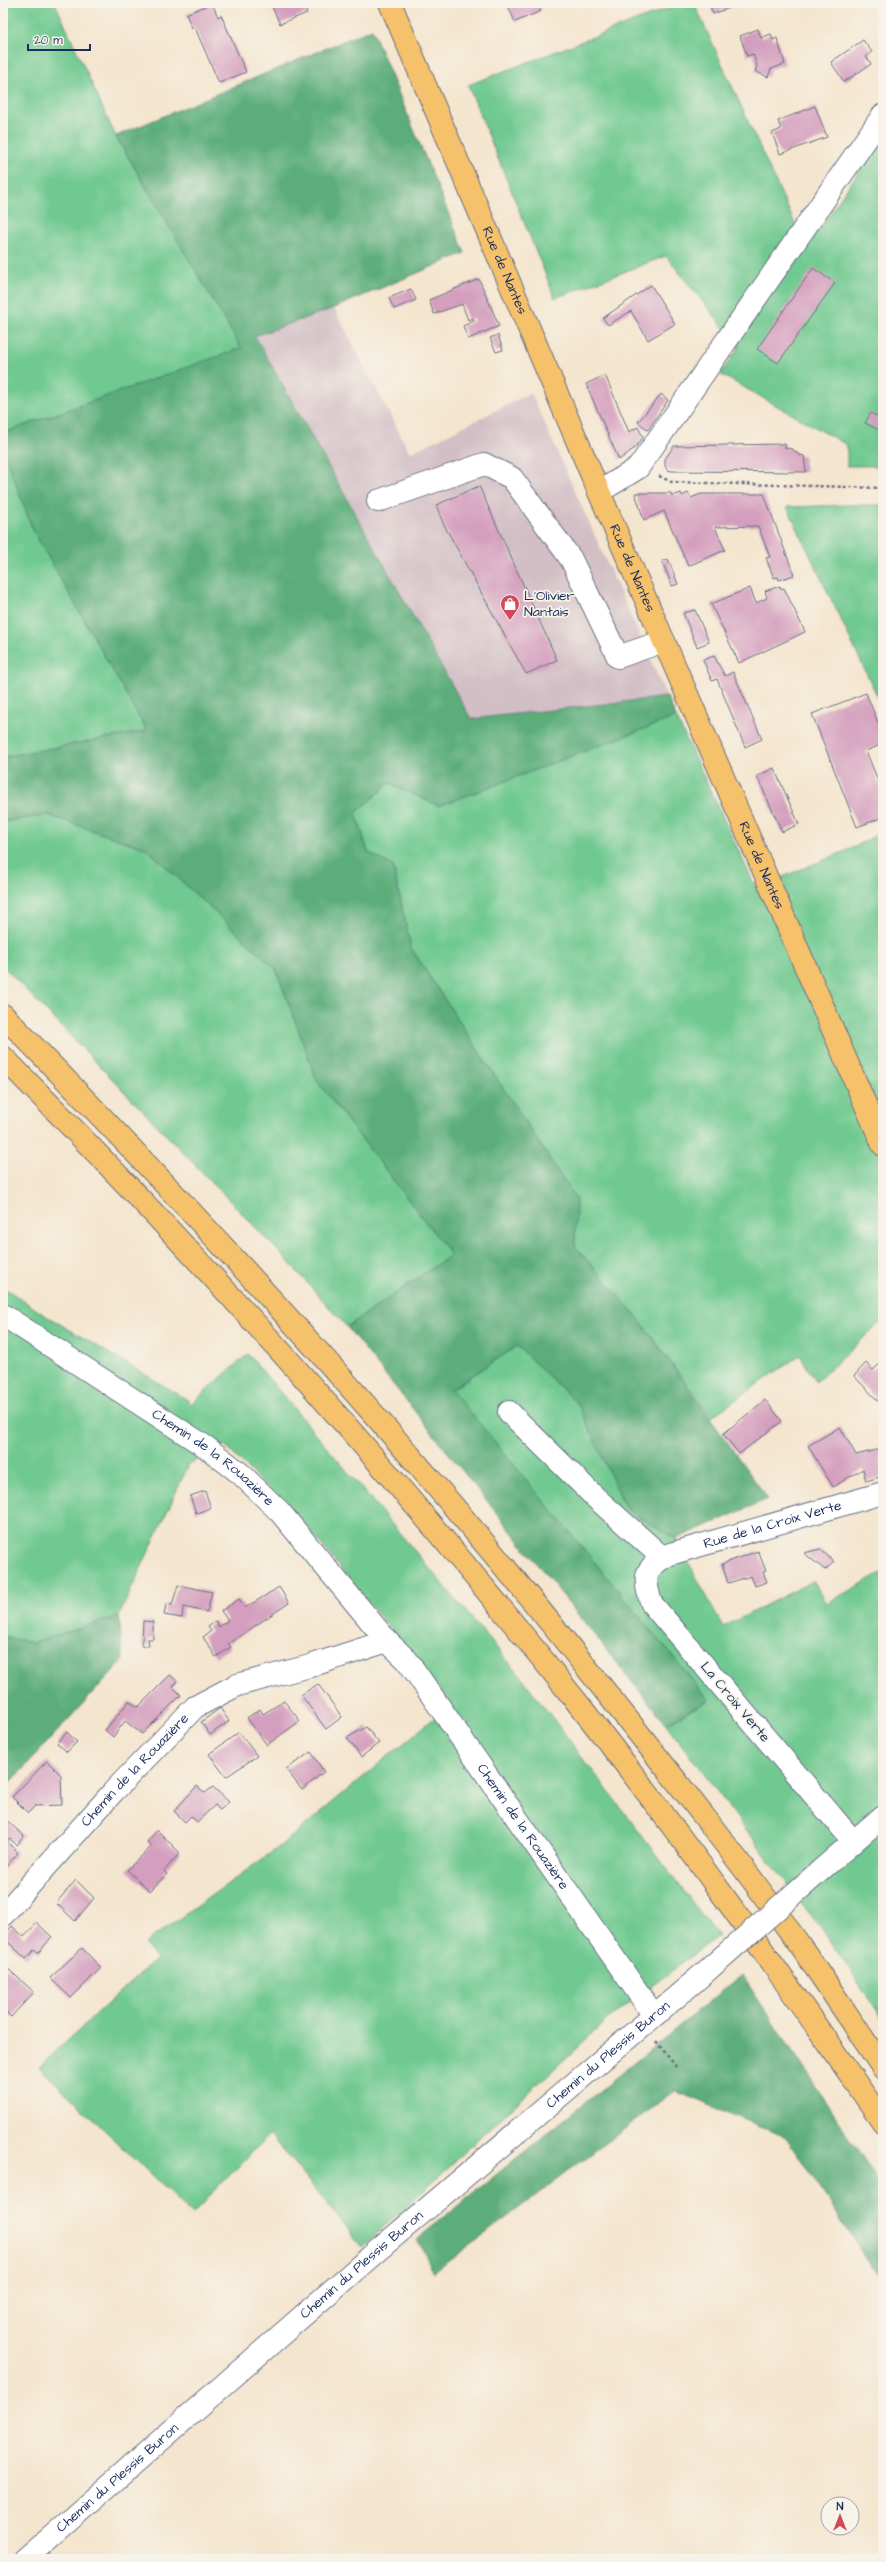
<svg xmlns="http://www.w3.org/2000/svg" width="886" height="2562" viewBox="0 0 886 2562" font-family="'Architects Daughter',sans-serif">
  <rect width="100%" height="100%" fill="#f7f3e8"/>
  <filter id="ink" filterUnits="userSpaceOnUse"><feTurbulence type="fractalNoise" baseFrequency=".025" numOctaves="2"/><feDisplacementMap in="SourceGraphic" scale="8" xChannelSelector="R" yChannelSelector="G"/><feConvolveMatrix kernelMatrix="1 2 1 2 8 2 1 2 1" color-interpolation-filters="sRGB"/></filter>
  <filter id="wash" filterUnits="userSpaceOnUse"><feTurbulence type="fractalNoise" baseFrequency=".012" numOctaves="4" result="noise"/><feDisplacementMap in="SourceGraphic" scale="16" xChannelSelector="R" yChannelSelector="G"/><feGaussianBlur stdDeviation="0.9" result="paint"/><feColorMatrix in="noise" values="0 0 0 0 0 0 0 0 0 0 0 0 0 0 0 0 0 1.4 0 .05"/><feComposite in="paint" operator="in"/></filter>
  <g filter="url(#wash)">
    <rect width="100%" height="100%" fill="#f4e5ce"/>
    <polygon fill="#d2bec5" points="334,308 410,453 531,393 667,697 471,719 255,336"/>
    <g fill="#70c990" stroke="#467c77">
      <polygon points="3,3 55,3 116,137 242,348 3,433"/>
      <polygon points="682,3 694,3 806,248 883,137 883,466 847,466 847,445 720,374 739,347 666,256 555,298 468,85"/>
      <polygon points="3,450 33,530 147,731 3,757"/>
      <polygon points="848,505 883,505 883,708 787,507"/>
      <polygon points="676,717 756,888 855,847 883,831 883,1320 816,1382 800,1355 711,1417 638,1318 574,1246 576,1199 411,948 393,866 368,852 356,813 389,783 439,806"/>
      <polygon points="48,815 147,849 276,969 317,1081 451,1255 347,1327 283,1256 3,966 3,822"/>
      <polygon points="3,1287 43,1314 188,1400 191,1404 248,1354 523,1679 718,1936 608,2019 362,2247 270,2134 192,2214 39,2067 156,1959 144,1944 279,1847 451,1704 306,1526 224,1445 189,1464 119,1616 32,1643 3,1636"/>
      <polygon points="517,1346 578,1404 626,1509 676,1539 723,1627 813,1581 827,1603 883,1572 883,2019 825,1934 666,1724 709,1700 451,1390"/>
    </g>
    <g fill="#5cad7a" stroke="#3c6e6c">
      <polygon points="372,29 465,253 334,308 255,336 471,719 667,697 676,717 439,806 389,783 356,813 368,852 393,866 411,948 576,1199 575,1246 638,1318 768,1499 676,1539 626,1509 578,1404 517,1346 451,1389 709,1700 666,1724 347,1327 451,1255 317,1081 276,969 147,849 48,815 3,822 3,757 147,731 33,530 3,450 3,433 241,348 116,136"/>
      <polygon points="119,1616 123,1660 10,1783 3,1777 3,1636 32,1643"/>
      <polygon points="742,1975 883,2188 883,2283 786,2137 675,2091 434,2272 417,2239"/>
    </g>
    <g id="blocks">
      <g fill="#d49fbe">
        <polygon points="212,3 218,17 221,15 246,72 219,83 195,28 192,28 186,14"/>
        <polygon points="282,3 303,3 307,13 280,24 272,7"/>
        <polygon points="507,3 537,3 541,11 515,22"/>
        <polygon points="709,3 742,3 713,14"/>
        <polygon points="758,29 761,38 771,34 773,40 777,38 785,64 771,69 768,77 755,71 757,66 753,54 747,56 740,36"/>
        <polygon points="863,40 872,52 866,56 871,64 844,82 831,62"/>
        <polygon points="815,106 827,137 780,154 772,133 781,129 778,121"/>
        <polygon points="813,268 835,283 778,363 757,349"/>
        <polygon points="479,279 499,326 468,339 463,326 474,321 473,318 468,320 462,304 434,314 429,300"/>
        <polygon points="651,285 675,324 648,340 631,311 608,325 603,318"/>
        <polygon points="411,289 416,300 394,309 389,298"/>
        <polygon points="498,335 503,350 496,352 490,338"/>
        <polygon points="605,375 629,432 638,427 643,437 636,447 619,460 586,384"/>
        <polygon points="661,394 668,400 648,430 638,422"/>
        <polygon points="871,413 883,420 883,432 865,423"/>
        <polygon points="785,444 785,448 792,449 799,455 804,456 806,472 672,471 667,470 665,465 665,459 674,446"/>
        <polygon points="479,486 557,660 526,674 443,523 436,505"/>
        <polygon points="635,493 671,493 672,496 681,493 682,496 688,493 691,498 701,494 764,494 794,575 779,580 778,577 774,578 766,558 770,557 758,526 715,527 725,550 688,566 664,511 644,520"/>
        <polygon points="668,559 678,584 672,586 662,561"/>
        <polygon points="780,586 781,589 784,588 805,632 739,663 711,604 750,588 756,603 767,598 765,591"/>
        <polygon points="695,610 709,642 697,647 683,613"/>
        <polygon points="714,656 725,676 733,672 762,739 745,747 717,679 712,681 703,660"/>
        <polygon points="866,693 883,735 883,744 866,751 883,793 883,817 857,827 812,714"/>
        <polygon points="774,768 799,824 782,832 757,776"/>
        <polygon points="883,1361 883,1406 854,1376 866,1363 873,1370"/>
        <polygon points="765,1400 782,1421 739,1454 723,1434"/>
        <polygon points="840,1427 856,1455 880,1449 883,1476 866,1481 863,1469 833,1487 808,1446"/>
        <polygon points="205,1491 211,1508 196,1513 190,1496"/>
        <polygon points="820,1549 834,1562 825,1570 804,1553"/>
        <polygon points="758,1551 766,1571 763,1572 767,1582 755,1586 751,1576 728,1583 722,1564"/>
        <polygon points="178,1585 212,1592 207,1612 183,1607 182,1618 164,1615 166,1604 172,1605"/>
        <polygon points="279,1587 289,1603 228,1644 231,1647 216,1657 203,1637 211,1631 208,1627 216,1621 219,1627 228,1620 221,1611 239,1599 245,1608"/>
        <polygon points="143,1621 153,1622 153,1639 148,1639 149,1646 142,1646"/>
        <polygon points="170,1675 177,1681 173,1687 181,1695 142,1734 125,1721 113,1737 105,1730 129,1701 138,1707"/>
        <polygon points="318,1684 342,1717 326,1729 301,1695"/>
        <polygon points="284,1701 300,1721 267,1745 247,1718 260,1709 263,1714"/>
        <polygon points="220,1708 229,1721 210,1735 201,1722"/>
        <polygon points="366,1727 379,1743 361,1757 347,1738"/>
        <polygon points="67,1732 77,1742 67,1752 57,1743"/>
        <polygon points="239,1732 257,1756 226,1777 209,1754"/>
        <polygon points="311,1752 324,1772 302,1790 286,1769"/>
        <polygon points="47,1761 61,1775 62,1805 35,1806 28,1813 12,1797"/>
        <polygon points="197,1786 205,1793 213,1787 229,1802 220,1810 215,1805 197,1822 191,1816 185,1822 174,1811"/>
        <polygon points="3,1817 24,1836 17,1845 10,1839 7,1842 18,1853 3,1870"/>
        <polygon points="157,1830 180,1853 164,1871 167,1874 150,1891 127,1870 152,1846 147,1842"/>
        <polygon points="76,1880 94,1898 75,1921 56,1903"/>
        <polygon points="37,1923 52,1937 38,1953 34,1950 26,1959 3,1937 12,1926 24,1937"/>
        <polygon points="82,1948 101,1968 71,1998 50,1978"/>
        <polygon points="7,1968 34,1992 11,2017 3,2010 3,1972"/>
      </g>
    </g>
  </g>
  <g filter="url(#ink)">
    <use href="#blocks" fill-opacity="0" stroke="#676f85" stroke-width="1"/>
    <g fill="none" stroke-linecap="round" stroke-linejoin="round">
      <g stroke="#676f85" stroke-width="24">
        <g id="minor">
          <polyline points="599,492 638,468 883,115"/>
          <polyline points="378,501 484,464 512,478 571,559 618,657 664,641"/>
          <path id="s1" d="M3,1315l203,132 35,27 39,38 107,129 20,19 241,347 8,7"/>
          <polyline points="509,1412 597,1499 663,1558"/>
          <path id="s2" d="M853,1841l-201,-237c-10,-26 -8,-37 18,-50l213,-61"/>
          <polyline points="821,1870 883,1816"/>
          <path id="s3" d="M3,1915l111,-124 81,-84 42,-22 73,-19 77,-25"/>
          <path id="s4" d="M25,2559l345,-302 332,-282"/>
        </g>
      </g>
      <g stroke="#676f85" stroke-width="24">
        <g id="major">
          <path id="s5" d="M390,3l209,489 284,653"/>
        </g>
      </g>
      <g stroke="#676f85" stroke-width="24">
        <g id="highway">
          <path d="M3,1015c214,219 420,445 610,686 66,83 132,166 193,253 26,37 51,76 77,114"/>
          <path d="M3,1057c202,204 394,419 573,644 108,136 208,278 307,421"/>
        </g>
      </g>
      <g stroke="#676f85" stroke-width="2.5" stroke-dasharray="3 3" stroke-linecap="butt">
        <polyline points="659,476 672,482 883,488"/>
        <polyline points="656,2041 677,2068"/>
      </g>
      <use href="#minor" stroke="#fff" stroke-width="22"/>
      <use href="#major" stroke="#f5c16b" stroke-width="22"/>
      <use href="#highway" stroke="#f5c16b" stroke-width="22"/>
      <g stroke="#676f85" stroke-width="24" stroke-linecap="butt">
        <polyline id="minor-bridge" points="702,1975 821,1870"/>
      </g>
      <use href="#minor-bridge" stroke="#fff" stroke-width="22"/>
    </g>
  </g>
  <defs>
    <g id="shop-pin" transform="scale(1)"><path d="M0 17L-7.5 6A9.5 9.5 0 1 1 7.5 6Z" fill="#d1495b" stroke="#f7f3e8"/><path d="M-5-2.5h2.3a2.7 3.5 0 0 1 5.4 0H5L5.5 6h-11ZM-1.5-2.5h3a1.5 2.3 0 0 0-3 0Z" fill="#fff"/></g>
  </defs>
  <g fill-rule="evenodd">
    <use href="#shop-pin" x="510" y="604"/>
  </g>
  <g text-anchor="middle" dominant-baseline="central" stroke-width="3.5" stroke-linejoin="round" paint-order="stroke">
    <g font-size="14" fill="#1b2f5e" stroke="#f7f3e8">
      <text stroke="none"><textPath href="#s5" startOffset="291">Rue de Nantes</textPath></text>
      <text stroke="none"><textPath href="#s5" startOffset="615">Rue de Nantes</textPath></text>
      <text stroke="none"><textPath href="#s5" startOffset="939">Rue de Nantes</textPath></text>
      <text stroke="none"><textPath href="#s1" startOffset="254">Chemin de la Rouazière</textPath></text>
      <text stroke="none"><textPath href="#s2" startOffset="479">Rue de la Croix Verte</textPath></text>
      <text transform="translate(735 1702) rotate(50)">La Croix Verte</text>
      <text stroke="none"><textPath href="#s3" startOffset="196">Chemin de la Rouazière</textPath></text>
      <text stroke="none"><textPath href="#s1" startOffset="739">Chemin de la Rouazière</textPath></text>
      <text stroke="none"><textPath href="#s4" startOffset="771">Chemin du Plessis Buron</textPath></text>
      <text stroke="none"><textPath href="#s4" startOffset="447">Chemin du Plessis Buron</textPath></text>
      <text stroke="none"><textPath href="#s4" startOffset="123">Chemin du Plessis Buron</textPath></text>
    </g>
    <g font-size="14" fill="#1b2f5e" stroke="#f7f3e8" text-anchor="start">
      <text x="524" y="596">L'Olivier<tspan x="524" dy="16">Nantais</tspan></text>
    </g>
  </g>
  <rect width="886" height="2562" fill="none" stroke="#f7f3e8" stroke-width="16"/>
  <g transform="translate(840 2516)"><circle r="19" fill="#f7f3e8" stroke="#9fa5b1"/>
  <path d="M0-3L7 15L0 10L-7 15Z" fill="#d1495b"/>
  <text y="-6" font-size="11" font-weight="bold" text-anchor="middle" fill="#1b2f5e">N</text>
  </g>
  <path d="M28 44v6h62v-6" fill="none" stroke="#1b2f5e" stroke-width="2"/>
  <text x="34" y="44" font-size="12" fill="#1b2f5e" stroke="#f7f3e8" stroke-width="3" paint-order="stroke">20 m</text>
</svg>
